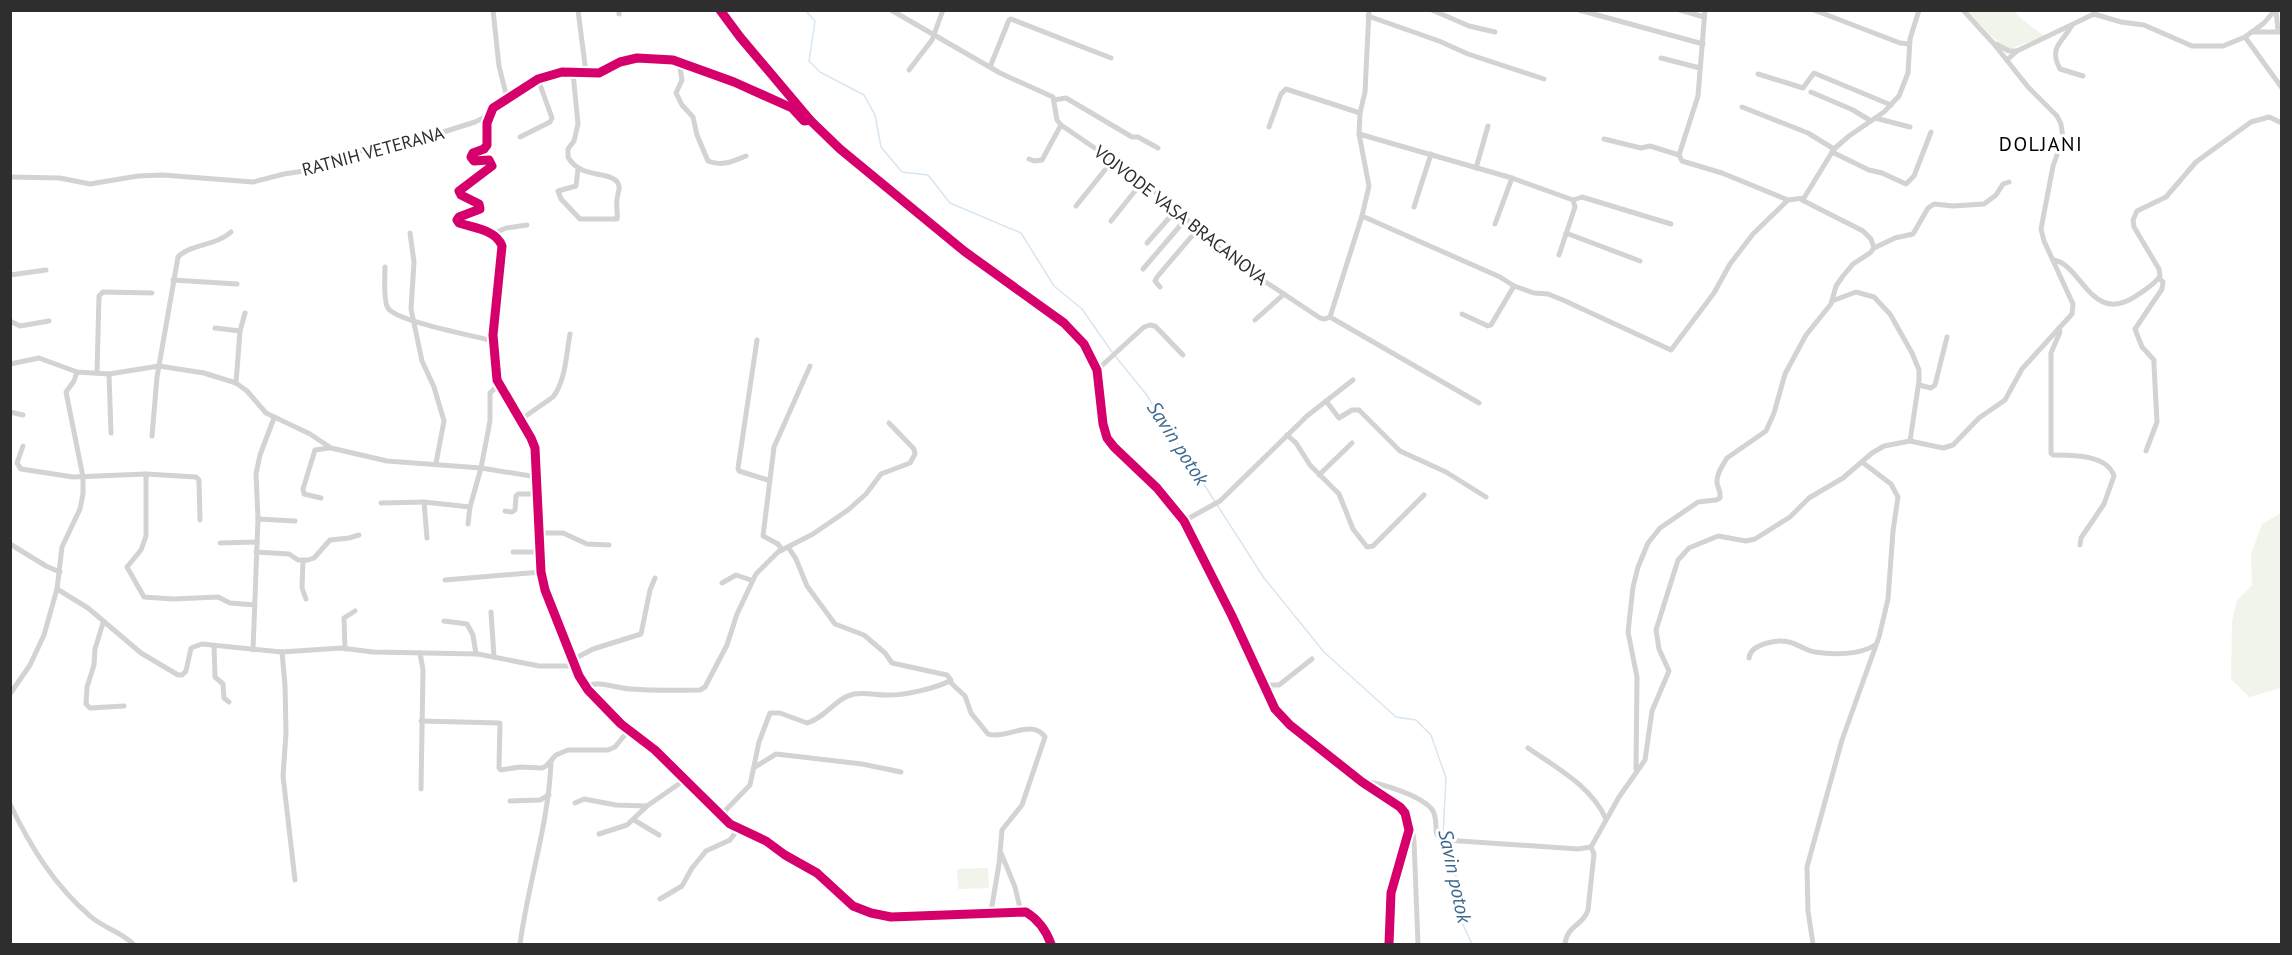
<svg xmlns="http://www.w3.org/2000/svg" width="2292" height="955" viewBox="0 0 2292 955" font-family="'PT Sans',sans-serif">
  <rect width="100%" height="100%" fill="#fff"/>
  <g fill="#f0f4eb">
    <polygon points="1967,11 2014,11 2023,20 2044,36 2010,49 1994,39"/>
    <polygon points="2281,513 2281,688 2249,697 2231,679 2232,622 2237,600 2252,585 2251,555 2262,524"/>
    <polygon points="988,868 989,888 958,889 957,869"/>
  </g>
  <g fill="none" stroke-linecap="round" stroke-linejoin="round">
    <g stroke="#d8e6f1" stroke-width="1.5">
      <polyline points="805,10 815,21 809,61 820,72 864,95 875,115 881,147 902,172 928,175 950,203 1021,233 1054,286 1082,309 1112,352"/>
      <polyline points="1115,356 1146,394 1264,578 1324,652 1396,717 1416,720 1431,735 1446,778 1443,835"/>
      <polyline points="1445,842 1456,877 1459,916 1472,944"/>
    </g>
    <g stroke="#d3d3d3" stroke-width="5">
      <polyline points="493,10 499,66 507,98"/>
      <polyline points="578,10 586,73"/>
      <polyline points="891,10 1000,73 1053,97 1057,120 1061,125 1143,181 1234,261 1320,318 1325,319 1330,317"/>
      <polyline points="1432,10 1469,26 1495,32"/>
      <polyline points="1579,10 1703,44"/>
      <polyline points="1680,10 1704,17"/>
      <polyline points="1814,10 1900,43 1909,44"/>
      <polyline points="2276,10 2278,31"/>
      <polyline points="619,14 619,10"/>
      <polyline points="1368,16 1439,41 1468,54 1544,79"/>
      <path d="M2072,25c-9,17 -24,22 -12,44l23,7"/>
      <polyline points="2252,32 2282,32"/>
      <polyline points="2245,37 2264,23 2275,10"/>
      <polyline points="1996,44 2009,51 2017,51"/>
      <polyline points="1661,58 1700,68"/>
      <polyline points="2007,60 2017,51 2094,14 2121,22 2144,25 2192,46 2223,46 2245,37 2282,88"/>
      <path d="M679,62l3,18 -6,13 6,12 11,12 4,18 11,26c14,6 25,0 38,-5"/>
      <polyline points="990,67 1009,20 1011,19 1111,58"/>
      <polyline points="909,70 932,40 943,10"/>
      <path d="M573,73l5,51 -4,17 -6,8v8c13,24 47,12 51,29 1,4 -2,9 -2,14 -1,6 1,13 0,19h-37l-19,-20 -3,-8 18,-5 2,-17"/>
      <polyline points="1758,74 1803,88 1814,73 1891,105"/>
      <polyline points="1811,92 1853,110 1871,121"/>
      <polyline points="1054,100 1066,98 1132,137 1138,137 1158,148"/>
      <polyline points="1742,107 1808,133 1834,149"/>
      <polyline points="1875,118 1910,127"/>
      <path d="M810,120l-6,1 -12,-13 -58,-26 -61,-22 -36,-2 -17,4 -21,11 -37,-1 -24,7 -45,29 -6,15v22l-3,4 -11,4 -2,4 3,4 15,-1 3,6 -33,25 2,4 18,9 1,5 -21,8 -2,3 2,3c15,5 37,7 43,23l-9,89 4,45 34,58 4,10 6,124 4,18 34,86 9,14 33,34 34,26 75,74 36,17 19,14 32,18 36,33 18,7 20,4 135,-5c13,8 20,18 25,32"/>
      <polyline points="1269,127 1281,94 1286,89 1360,113"/>
      <polyline points="1359,134 1512,178 1573,200 1575,207 1559,255"/>
      <polyline points="520,137 550,122 552,118 538,79"/>
      <polyline points="1604,139 1641,148 1650,146 1679,155 1698,96 1705,10"/>
      <polyline points="1832,152 1869,170 1882,173 1906,184 1914,176 1931,132"/>
      <polyline points="1679,155 1682,161 1722,173 1788,200"/>
      <polyline points="1029,159 1034,161 1042,160 1061,125"/>
      <polyline points="1476,168 1488,126"/>
      <polyline points="10,177 60,178 90,184 138,176 163,175 253,182 284,174 310,170 360,151 421,139 475,122 489,115"/>
      <polyline points="1573,200 1582,197 1671,224"/>
      <polyline points="1076,206 1113,160"/>
      <polyline points="1414,207 1431,154"/>
      <polyline points="1362,216 1500,277 1514,286 1534,293 1548,294 1563,300 1671,350 1714,293 1730,264 1753,234 1788,200 1804,198 1834,149 1849,136 1884,112 1899,96 1908,73 1910,39 1919,10"/>
      <polyline points="1111,221 1143,181"/>
      <polyline points="1495,224 1512,178"/>
      <polyline points="410,233 414,262 411,309 422,361 434,387 444,421 436,463"/>
      <polyline points="1566,233 1640,261"/>
      <polyline points="492,234 506,228 527,225"/>
      <polyline points="1147,243 1176,210"/>
      <polyline points="1874,248 1895,238 1913,234 1928,208 1934,204 1953,206 1984,204 1996,195 2003,184 2009,182"/>
      <path d="M2053,260c29,3 38,69 86,34 7,-5 16,-10 21,-18l-1,-7 -25,-42 -1,-7 4,-9 29,-14 30,-35 55,-40 18,-5 13,6"/>
      <path d="M385,267c0,9 -2,34 3,41 7,13 87,28 105,33"/>
      <polyline points="1143,269 1185,220"/>
      <polyline points="10,275 46,270"/>
      <polyline points="173,280 237,284"/>
      <polyline points="1160,287 1155,281 1157,277 1197,230"/>
      <polyline points="1832,301 1856,292 1874,297 1890,314 1912,353 1919,370 1919,381 1910,441"/>
      <polyline points="1462,314 1488,326 1491,325 1514,286"/>
      <polyline points="1330,317 1362,216 1369,186 1359,134 1360,113 1365,92 1369,10"/>
      <polyline points="1330,317 1479,403"/>
      <polyline points="1255,320 1284,294"/>
      <polyline points="10,321 20,326 49,321"/>
      <polyline points="215,328 240,331"/>
      <path d="M2059,328l1,4 -9,21v100l2,2c18,0 54,-1 61,21l-10,28 -23,34 -1,7"/>
      <polyline points="757,340 738,468 739,471 768,480"/>
      <polyline points="10,364 39,358 77,372 109,374 159,366 204,373 236,383 247,391 266,413 310,434 331,448 387,461 481,468 537,477"/>
      <polyline points="1097,370 1144,327 1150,325 1155,326 1183,355"/>
      <polyline points="97,373 99,296 103,292 152,293"/>
      <polyline points="109,374 111,433"/>
      <polyline points="236,383 240,331 245,313"/>
      <polyline points="1919,385 1931,388 1935,385 1947,337"/>
      <polyline points="1326,401 1339,418 1352,410 1359,410 1400,451 1446,472 1486,497"/>
      <polyline points="10,412 23,415"/>
      <path d="M520,420l33,-23c13,-17 13,-42 17,-63"/>
      <polyline points="1287,435 1296,443 1310,465 1339,494 1353,529 1367,547 1373,546 1424,495"/>
      <path d="M152,436l5,-59 21,-120c12,-13 38,-11 53,-25"/>
      <polyline points="23,446 17,463 21,469 73,477 146,474 196,477 199,480 200,520"/>
      <polyline points="2146,451 2157,422 2154,365 2154,360 2142,347 2135,329 2162,289 2163,282 2159,278"/>
      <polyline points="146,474 146,536 141,550 127,567 144,597 173,599 218,597 230,603 255,605"/>
      <polyline points="1319,475 1352,443"/>
      <polyline points="321,498 304,494 303,489 315,450 329,448"/>
      <polyline points="381,503 424,502"/>
      <polyline points="505,511 512,512 515,510 516,496 518,494 538,494"/>
      <polyline points="258,519 295,521"/>
      <polyline points="1184,521 1220,501 1307,416 1353,380"/>
      <polyline points="468,524 470,507 481,468 490,421 490,393 494,389 501,389"/>
      <polyline points="540,533 563,533 587,544 609,545"/>
      <polyline points="427,538 424,502 470,507"/>
      <polyline points="220,543 257,542"/>
      <polyline points="10,544 46,566 60,572"/>
      <polyline points="782,550 778,544 763,536 774,447 810,366"/>
      <polyline points="256,552 289,554 298,560 308,560 314,558 330,540 349,538 359,535"/>
      <polyline points="513,552 540,552"/>
      <polyline points="303,561 302,588 306,599"/>
      <polyline points="445,580 541,572"/>
      <polyline points="722,583 736,575 751,580"/>
      <polyline points="57,589 88,608 141,653 178,675 182,675 186,671 191,648 202,644 282,652 341,648 373,652 478,654 539,666 575,666"/>
      <polyline points="491,612 494,657"/>
      <polyline points="444,621 467,624 473,635 476,654"/>
      <polyline points="103,623 95,649 94,665 87,687 86,704 90,708 124,706"/>
      <polyline points="214,646 215,677 223,684 224,698 229,702"/>
      <polyline points="345,649 344,618 355,611"/>
      <polyline points="253,650 258,519 256,474 260,455 274,418"/>
      <polyline points="282,652 285,685 286,733 283,776 295,880"/>
      <polyline points="420,653 423,670 421,789"/>
      <path d="M1749,658c1,-14 28,-19 40,-16 9,2 17,9 26,10 18,3 45,3 60,-7"/>
      <polyline points="572,660 593,649 641,634 650,590 655,578"/>
      <path d="M950,682l15,14 6,17 17,21c17,6 44,-16 57,3l-23,68 -20,25 -3,34 -8,48"/>
      <polyline points="1263,685 1279,685 1312,659"/>
      <path d="M585,686c15,-6 32,3 47,3 23,2 45,1 68,1l5,-3 22,-42 10,-31 19,-40 22,-22 35,-18 35,-24 18,-16 15,-20 29,-11 5,-9 -1,-5 -25,-26"/>
      <polyline points="10,694 30,665 44,635 57,589 62,547 80,509 83,494 83,477 66,392 74,381 77,372"/>
      <polyline points="421,721 500,723 499,768 501,770 520,767 542,768 546,766 556,755 568,750 608,750 615,747 628,731"/>
      <path d="M1528,748c29,20 63,38 78,71"/>
      <polyline points="755,767 776,754 862,764 901,772"/>
      <path d="M1636,769l1,-92 -9,-45 5,-45 5,-20 10,-24 12,-15 38,-26 18,-2 4,-2c1,-7 -2,-9 -3,-15 -1,-9 6,-18 10,-25l39,-27 8,-18 11,-39 21,-39 25,-31 5,-18 7,-10 10,-12 17,-11 4,-5 -3,-9 -8,-8 -61,-31"/>
      <path d="M1362,782c16,-1 63,15 71,29 4,7 2,16 4,24l8,5 133,9 13,-2 28,-50 26,-37 7,-49 17,-40 -10,-22 -3,-19 22,-70 11,-12 29,-12 28,5 9,-2 35,-22 19,-19 34,-20 29,-25 12,-7 26,-5 33,7 10,-3 26,-27 26,-18 17,-31 50,-55 1,-10 -29,-63 -3,-12 12,-63 10,-28 -2,-14 -4,-8 -29,-29 -34,-43 -31,-34"/>
      <polyline points="510,801 540,800 549,795"/>
      <polyline points="575,803 584,799 616,805 647,806"/>
      <path d="M10,804c20,42 44,81 80,112 13,12 32,16 43,28"/>
      <path d="M720,816l30,-31 9,-43 11,-29h10l27,10c20,-6 28,-25 47,-29 11,-2 22,1 33,1 15,1 51,-7 64,-15l-4,-5 -55,-12 -7,-10 -21,-18 -29,-11 -28,-38 -11,-27 -8,-12"/>
      <polyline points="634,820 659,835"/>
      <polyline points="1409,830 1413,834 1414,841 1418,944"/>
      <polyline points="599,834 627,825 647,806 686,779"/>
      <polyline points="1001,853 1015,887 1021,912"/>
      <polyline points="660,899 682,886 692,868 706,851 730,840 738,829"/>
      <path d="M520,944c8,-61 29,-121 31,-183"/>
      <path d="M1565,944c2,-19 18,-18 23,-34l6,-56 -3,-7"/>
      <polyline points="1813,944 1808,911 1807,867 1842,740 1879,637 1888,599 1893,531 1898,497 1891,484 1862,462"/>
    </g>
    <polyline stroke="#d3d3d3" stroke-width="7" points="720,10 740,37 810,120 840,149 964,251 1064,323 1084,344 1097,370 1103,424 1107,438 1114,447 1157,488 1184,521 1232,616 1275,709 1290,725 1362,782 1400,807 1405,813 1409,830 1391,893 1389,944"/>
    <g stroke="#fff" stroke-width="13">
      <g id="cycleway">
        <polyline points="720,10 740,37 810,120 840,149 964,251 1064,323 1084,344 1097,370 1103,424 1107,438 1114,447 1157,488 1184,521 1232,616 1275,709 1290,725 1362,782 1400,807 1405,813 1409,830 1391,893 1389,944"/>
        <path d="M810,120l-6,1 -12,-13 -58,-26 -61,-22 -36,-2 -17,4 -21,11 -37,-1 -24,7 -45,29 -6,15v22l-3,4 -11,4 -2,4 3,4 15,-1 3,6 -33,25 2,4 18,9 1,5 -21,8 -2,3 2,3c15,5 37,7 43,23l-9,89 4,45 34,58 4,10 6,124 4,18 34,86 9,14 33,34 34,26 75,74 36,17 19,14 32,18 36,33 18,7 20,4 135,-5c13,8 20,18 25,32"/>
      </g>
    </g>
    <use href="#cycleway" stroke="#d6006c" stroke-width="9"/>
  </g>
  <g text-anchor="middle" dominant-baseline="central" stroke-width="6" stroke-linejoin="round" paint-order="stroke">
    <g font-size="18" fill="#2e2e2e" stroke="#fff">
      <text transform="translate(373 151) rotate(-15)">RATNIH VETERANA</text>
      <text transform="translate(1181 215) rotate(38)">VOJVODE VASA BRACANOVA</text>
    </g>
    <g font-size="20" letter-spacing="1.5" fill="#000" stroke="#fff">
      <text x="2041" y="144">DOLJANI</text>
    </g>
    <g font-size="20" font-style="italic" fill="#3d6a8e" stroke="#fff">
      <text transform="translate(1178 443) rotate(57)">Savin potok</text>
      <text transform="translate(1455 876) rotate(78)">Savin potok</text>
    </g>
  </g>
  <rect width="2292" height="955" fill="none" stroke="#2e2e2e" stroke-width="24"/>
</svg>
